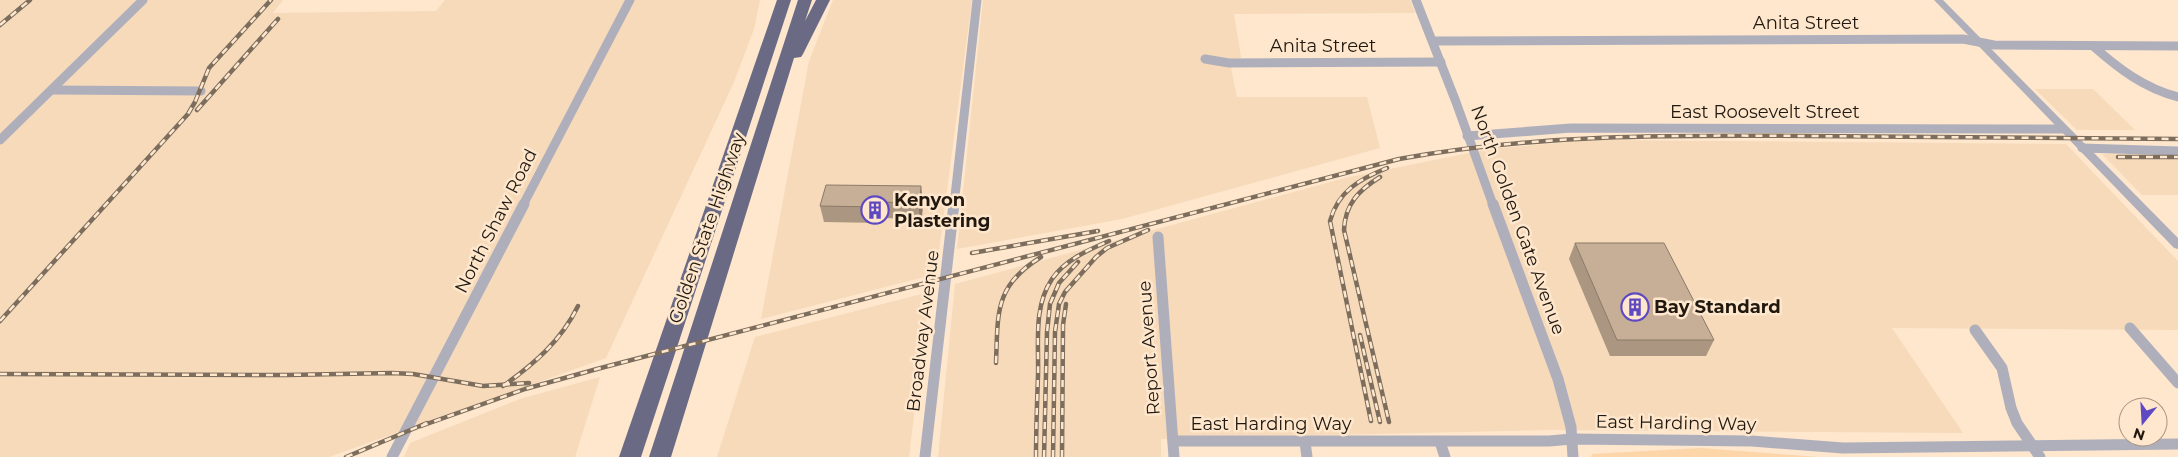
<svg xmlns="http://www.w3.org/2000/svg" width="2178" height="457" viewBox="0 0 2178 457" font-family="Montserrat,sans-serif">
  <rect width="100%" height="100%" fill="#fee7cd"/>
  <g fill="#f6daba">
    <polygon points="0,0 283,0 273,13 436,11 445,0 760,0 754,29 734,82 606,358 329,457 0,457"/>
    <polygon points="833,0 972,0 936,274 761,319 809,61"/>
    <polygon points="983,0 1410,0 1415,13 1234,14 1241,57 1231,68 1237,97 1367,97 1380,148 1122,219 957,249"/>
    <polygon points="2035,89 2093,89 2135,130 2077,130"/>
    <polygon points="1594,140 2066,144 2178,261 2178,330 1892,328 1963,433 1551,430 1161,439 1161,457 938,457 955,284 1345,178 1489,149"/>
    <polygon points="2102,154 2178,155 2178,195 2142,195"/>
    <polygon points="929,292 909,457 717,457 755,337"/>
    <polygon points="600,377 575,457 404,457 410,443 520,399"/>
  </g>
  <polygon fill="#fcd5a9" points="1700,448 1819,457 1591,457 1592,454"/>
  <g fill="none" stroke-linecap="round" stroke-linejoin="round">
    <g stroke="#afafbc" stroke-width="9">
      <polyline points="1416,0 1456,102 1493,205"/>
      <polyline points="1433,41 1963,39 1994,45 2178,46"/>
      <path d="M2093,46c26,23 51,42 85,51"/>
      <polyline points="1205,59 1229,63 1441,62"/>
      <polyline points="52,90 201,91"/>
      <polyline points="1467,136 1571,128 2063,129"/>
      <polyline points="0,140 143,0"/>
      <polyline points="2082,148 2178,151"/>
      <polyline points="523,205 630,0"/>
      <polyline points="954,205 977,0"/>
    </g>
    <g stroke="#afafbc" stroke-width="11">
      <polyline points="1493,204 1558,379 1571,427 1573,457"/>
      <polyline points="1158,237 1174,457"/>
      <polyline points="2130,328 2178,383"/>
      <polyline points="1975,330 2002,368 2011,408 2017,423 2040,457"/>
      <polyline points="1173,441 1549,441 1572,439 1752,441 1843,448 2178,444"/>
      <polyline points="1305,442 1307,457"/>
      <polyline points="1440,442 1445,457"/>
      <polyline points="392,457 524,204"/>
      <polyline points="925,457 954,204"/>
    </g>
    <polygon fill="#afafbc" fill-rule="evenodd" points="1934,0 1943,0 2178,238 2178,249 2174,248"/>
    <g fill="#6a6a85" fill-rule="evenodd">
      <polygon points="777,0 791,0 641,457 619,457"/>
      <polygon points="798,0 812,0 805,21 816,0 830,0 803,54 801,57 794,58 671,457 649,457"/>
    </g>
    <g stroke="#7c6d5d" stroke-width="4.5">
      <g id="rail">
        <polyline points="0,25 30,0"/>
        <polyline points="197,110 278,19"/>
        <polyline points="2118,157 2178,157"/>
        <path d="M1380,177c-21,13 -35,27 -36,53l45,192"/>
        <polyline points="972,253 1098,231"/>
        <polyline points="0,321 188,114 195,102 209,68 271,0"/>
        <polyline points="1360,335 1380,422"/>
        <path d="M996,363c2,-50 -2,-77 45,-106"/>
        <polyline points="0,374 287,375 392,373 413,374 483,386 529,383"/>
        <path d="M503,386c31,-22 58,-45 75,-80"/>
        <path d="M1371,421l-41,-200c8,-30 30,-42 57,-53"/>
        <path d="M421,426l104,-37 72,-20 802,-210c137,-25 272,-24 410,-23 123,1 246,2 369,3"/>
        <polyline points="346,457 427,423"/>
        <path d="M1036,457c0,-27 1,-54 2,-81 1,-32 -5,-69 14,-97 13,-19 36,-29 57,-38"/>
        <polyline points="1044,457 1047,332 1050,304 1059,283 1078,262"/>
        <polyline points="1053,457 1055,332 1059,304 1065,292 1096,257 1107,248 1148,230"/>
        <polyline points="1062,457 1063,325 1066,304"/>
      </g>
    </g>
    <use href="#rail" stroke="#fee7cd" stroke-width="2.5" stroke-dasharray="7" stroke-linecap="butt"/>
  </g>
  <g fill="#aa9681">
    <polygon points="826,185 923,202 922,216 920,219 882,218 881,223 824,222 820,206"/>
    <polygon points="1575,243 1714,340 1706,356 1610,356 1569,259"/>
  </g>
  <g fill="#8b7a69">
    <polygon points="921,186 923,202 922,216 920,219 918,203"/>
    <polygon points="879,202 882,218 881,223 878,207"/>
  </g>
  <g fill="#c6af96" stroke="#8b7a69">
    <polygon points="826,185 921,186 920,200 918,203 879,202 878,207 820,206"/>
    <polygon points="1575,243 1664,243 1714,340 1617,340"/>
  </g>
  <defs>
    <g id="building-ring" transform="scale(1.4375)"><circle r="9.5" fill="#fee7cd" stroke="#5e49c2" stroke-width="1.5"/><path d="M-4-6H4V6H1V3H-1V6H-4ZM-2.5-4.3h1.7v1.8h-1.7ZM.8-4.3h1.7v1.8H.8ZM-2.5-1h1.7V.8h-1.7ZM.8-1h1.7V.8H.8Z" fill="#5e49c2"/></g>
  </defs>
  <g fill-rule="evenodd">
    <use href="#building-ring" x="875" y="210"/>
    <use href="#building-ring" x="1635" y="307"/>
  </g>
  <g text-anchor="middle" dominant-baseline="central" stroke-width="5" stroke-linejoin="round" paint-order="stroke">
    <g font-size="18" fill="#21180f" stroke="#fee7cd">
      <text x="1806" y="23">Anita Street</text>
      <text x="1323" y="46">Anita Street</text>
      <text x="1765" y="112">East Roosevelt Street</text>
      <text transform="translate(1518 220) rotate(70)">North Golden Gate Avenue</text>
      <text transform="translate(496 221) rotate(-63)">North Shaw Road</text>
      <text transform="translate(707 228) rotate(-71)">Golden State Highway</text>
      <text transform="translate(923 331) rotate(-83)">Broadway Avenue</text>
      <text transform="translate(1149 348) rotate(-94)">Report Avenue</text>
      <text transform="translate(1676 423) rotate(1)">East Harding Way</text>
      <text x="1271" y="424">East Harding Way</text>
    </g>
    <g font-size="18" font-weight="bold" fill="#21180f" stroke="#fee7cd" text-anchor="start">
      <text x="894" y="200">Kenyon<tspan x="894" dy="21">Plastering</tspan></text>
      <text x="1654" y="307">Bay Standard</text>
    </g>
  </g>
  <g transform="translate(2143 422) rotate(198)"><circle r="24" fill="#fee7cd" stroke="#a69481"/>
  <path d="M0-4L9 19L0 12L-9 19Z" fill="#5e49c2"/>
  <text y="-8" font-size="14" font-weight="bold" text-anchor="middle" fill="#21180f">N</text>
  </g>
</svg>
